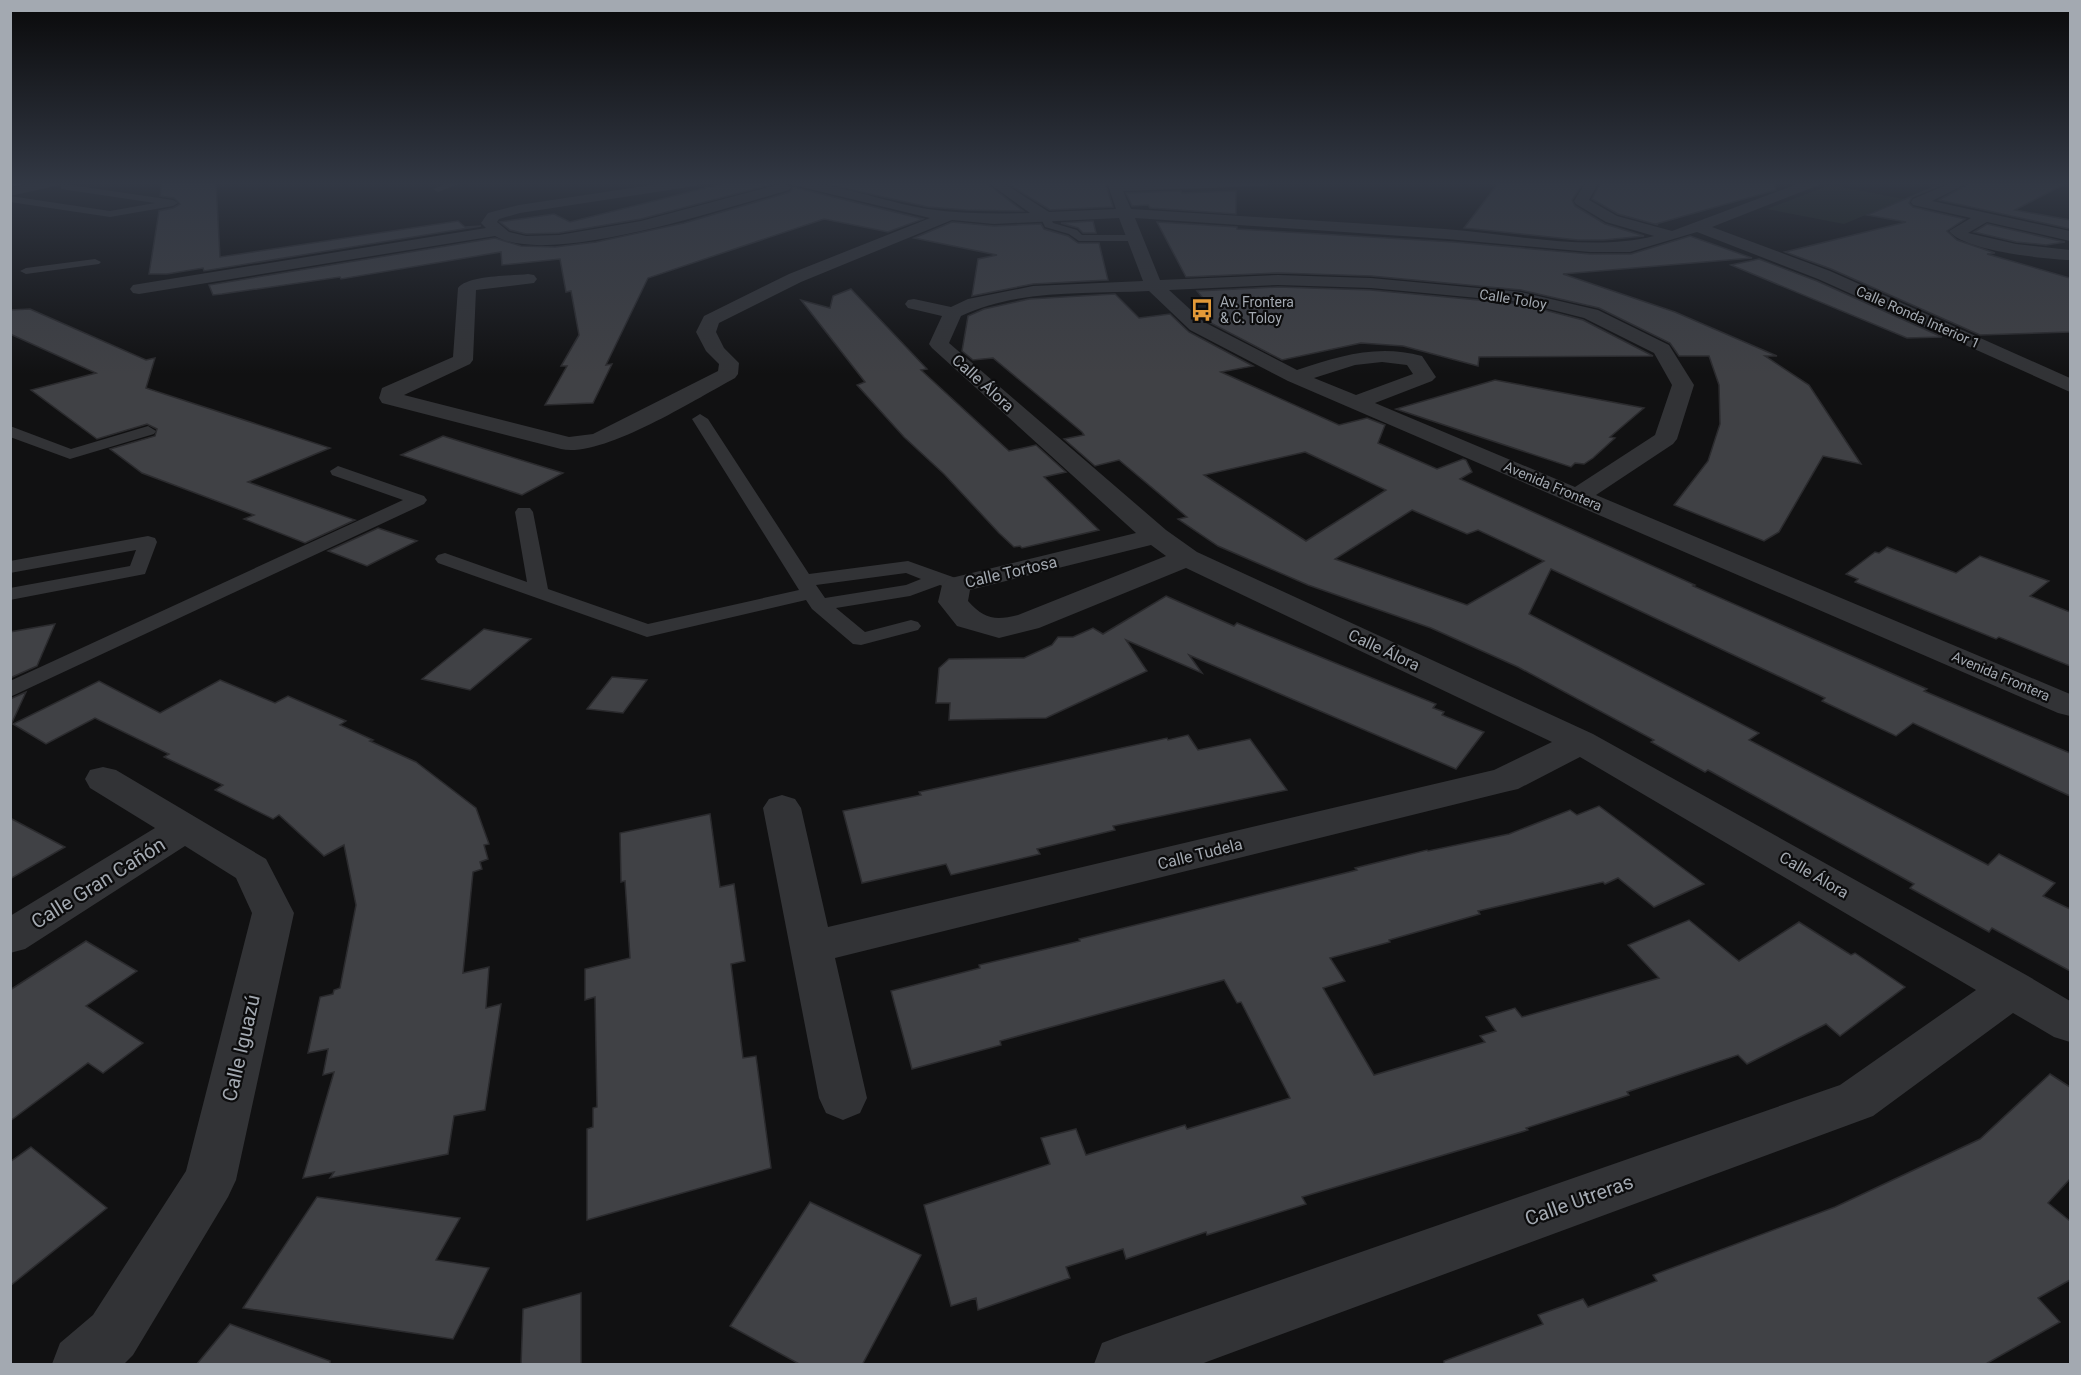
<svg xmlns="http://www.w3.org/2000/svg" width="2081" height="1375" viewBox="0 0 2081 1375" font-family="Roboto,sans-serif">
  <rect width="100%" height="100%" fill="#111112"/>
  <polygon fill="#1d241d" points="1830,185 1904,199 1844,224 1767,209"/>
  <g fill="#404145" stroke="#2b2b2e" stroke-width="1.5" fill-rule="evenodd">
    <polygon points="162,182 216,182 220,257 458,221 465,227 481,226 204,271 203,268 167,274 149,274 159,211 173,208 180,204 174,198 160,196"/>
    <polygon points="729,182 781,182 641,219 559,233 526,234 510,230 500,222 554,214 570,222"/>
    <polygon points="816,182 985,182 1023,211 966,210 928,207"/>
    <polygon points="1005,182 1105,182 1113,207 1050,210"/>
    <polygon points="1499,182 1584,182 1572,200 1575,206 1605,224 1644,236 1604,240 1578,240 1464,228"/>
    <polygon points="1601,182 1774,182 1776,190 1656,224 1658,225 1618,214 1592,199"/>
    <polygon points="1946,182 1948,182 1912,197 1909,203 1913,207 1965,219 1947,231 1957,240 1995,253 1987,254 2070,278 2070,332 1980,335 1831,269 1785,252 1906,222 1867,215"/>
    <polygon points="1972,182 2069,182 2015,210 2070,220 2070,229 1939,200"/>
    <polygon points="793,187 923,219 888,232 824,219 648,278 606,365 612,364 593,403 545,405 567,366 561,366 579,335 571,291 566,292 560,259 502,265 501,252 341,279 340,277 222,294 213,295 209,285 495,238 521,246 555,247 596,242 684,223 790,192"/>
    <polygon points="1181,191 1182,193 1236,191 1236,214 1150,208 1148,205 1132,206 1126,193"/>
    <polygon points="1093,221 1096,233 1083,233 1078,228 1061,223"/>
    <polygon points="952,222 994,226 1041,224 1044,229 1068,236 1078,243 1099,243 1108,280 1033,284 972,296 978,259 997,255 914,238"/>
    <polygon points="1157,222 1237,227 1237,229 1454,242 1590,254 1631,254 1690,236 1752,258 1563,274 1675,312 1777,356 1765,356 1809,385 1861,464 1823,456 1779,532 1764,541 1674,505 1708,461 1720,424 1719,385 1709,356 1679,356 1670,343 1599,308 1521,290 1371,276 1278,273 1186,277"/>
    <polygon points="1987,224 2065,242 2046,245 2016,242 1974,232"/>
    <polygon points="1759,259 1817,281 1942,337 1907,338 1731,265"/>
    <polygon points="1278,287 1371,290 1521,304 1583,320 1653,356 1479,357 1478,366 1403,346 1361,343 1282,360 1205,320 1196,311 1212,309 1197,291"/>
    <polygon points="851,289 927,369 921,370 1009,451 1036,445 1066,472 1044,477 1099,530 1022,548 1020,546 1014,547 999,533 944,474 904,437 857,385 865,382 801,300 830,308 833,296"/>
    <path d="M1115,294l24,24 31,-4 19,18 64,34 -32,6 118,53 28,-7 18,7 -7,18 59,26 26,-10 3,1 6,12 -12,7 235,106 -2,1 234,103 -3,2 146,62v43l-157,-73 -17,13 -74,-35 3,-3 -274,-129 -22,45 230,119 -10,7 239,125 11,-11 56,29 -12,13 27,13v62l-78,-43 -3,4 -79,-44 4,-4 -206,-114 -3,2 -54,-30 3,-2 -136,-73 -87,-39 -123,-43 -90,-39 -40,-27 9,-2 -68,-57 -24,6 -31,-27 20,-4 -2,-3 -89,-74 -20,2 -11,-9 6,-35 16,-7 45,-10zM1305,452l81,38 -80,51 -102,-66zM1412,510l55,24 11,-4 66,31 -77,44 -132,-46z"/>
    <polygon points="30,309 146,360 155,358 146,388 330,448 248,482 355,520 305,543 244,519 254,515 142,473 110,449 155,436 157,429 147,424 97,439 31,390 96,373 10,334 10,310"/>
    <polygon points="1495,380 1644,408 1610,437 1615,438 1593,458 1584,464 1575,463 1571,467 1396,409"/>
    <polygon points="443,436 563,473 522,495 401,455"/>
    <polygon points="378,528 417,541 367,566 328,551"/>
    <polygon points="1887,547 1956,573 1980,556 2049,581 2030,596 2070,612 2070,666 1999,637 1996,639 1855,582 1858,579 1846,574 1875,552 1879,553"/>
    <polygon points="1166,596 1234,626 1237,623 1436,704 1433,708 1444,712 1442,715 1484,732 1456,769 1189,655 1202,673 1126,640 1147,671 1046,718 949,720 950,703 936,703 939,668 949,659 1024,658 1052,645 1058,637 1073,637 1093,628 1103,634"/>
    <polygon points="55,624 37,666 10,678 10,632"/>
    <polygon points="484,629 531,639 470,690 422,679"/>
    <polygon points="612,677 647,680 623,713 587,709"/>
    <polygon points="220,680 275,703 288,696 346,721 340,725 373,740 370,741 416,762 476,808 489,844 484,845 488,859 480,862 482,869 473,872 463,973 489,967 486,1008 501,1004 485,1110 454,1116 448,1154 330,1178 334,1172 303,1178 334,1072 323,1075 328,1049 308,1053 320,997 333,994 334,990 340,988 356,905 344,845 324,856 279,815 273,819 215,790 223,785 164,757 169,754 95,718 46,744 13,724 99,681 160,713"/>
    <polygon points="26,692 10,727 10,699"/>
    <polygon points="1188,735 1198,750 1250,739 1287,790 1113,826 1115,830 1037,849 1040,854 951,875 946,864 862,883 843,811 921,795 919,792 1167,738 1168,740"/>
    <polygon points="1599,806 1704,884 1654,907 1618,878 1605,884 1603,882 1478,911 1480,914 1389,940 1390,942 1330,958 1345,981 1323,988 1374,1075 1485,1042 1480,1036 1496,1031 1486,1017 1515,1008 1522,1017 1659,978 1628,945 1689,920 1739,961 1799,922 1851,955 1855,953 1905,987 1840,1036 1826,1024 1747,1064 1738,1055 1627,1092 1629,1095 1526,1128 1528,1130 1302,1197 1306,1204 1207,1235 1206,1232 1126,1259 1123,1249 1066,1267 1070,1278 978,1310 976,1298 951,1306 924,1205 1050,1164 1041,1138 1076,1129 1086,1155 1185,1125 1187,1129 1290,1098 1241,1002 1237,1003 1224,980 1000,1041 1001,1045 912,1069 891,991 980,968 979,965 1080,941 1079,939 1357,870 1355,868 1427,850 1428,851 1509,834 1570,810 1577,815"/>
    <polygon points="710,814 720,887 734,884 745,961 731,964 743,1058 756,1056 771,1168 587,1220 587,1129 593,1127 593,1108 597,1107 595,997 585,1000 585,969 630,958 625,881 621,882 620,833"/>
    <polygon points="10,818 65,847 10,879"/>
    <polygon points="86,941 137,971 86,1006 143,1043 103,1073 88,1063 10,1121 10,990"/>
    <polygon points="2050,1074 2070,1087 2070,1179 2048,1203 2070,1221 2070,1280 2038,1298 2060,1322 1984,1365 1444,1365 1444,1361 1543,1324 1538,1315 1583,1299 1588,1307 1657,1281 1653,1275 1835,1207 1980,1139"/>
    <polygon points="31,1147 107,1208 10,1286 10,1162"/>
    <polygon points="317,1197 460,1218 436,1260 489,1268 453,1339 243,1308"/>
    <polygon points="810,1202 921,1255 862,1365 801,1365 730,1326"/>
    <polygon points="581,1293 581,1365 521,1365 523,1309"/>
    <polygon points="230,1324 330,1361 330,1365 196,1365"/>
  </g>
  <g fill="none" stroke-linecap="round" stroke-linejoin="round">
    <g fill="#323336" fill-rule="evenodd">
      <polygon points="451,182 464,182 438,192 433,189"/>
      <polygon points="64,184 173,200 178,203 173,206 110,217 10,202 10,196 110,211 155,203 61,189 61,185"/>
      <polygon points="1041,214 1049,214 1053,223 1077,230 1082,235 1134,235 1139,238 1134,241 1079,241 1069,234 1045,227 1040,216"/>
      <polygon points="95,259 101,262 99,264 26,274 20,271 26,268"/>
      <path d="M700,414l8,5 101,155 99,-13 56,20 3,4 -3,4 -7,2 -17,-6 -30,11 -74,12 29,24 46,-12 7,2 3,4 -3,4 -57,15 -8,-1 -41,-35 -6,-9 -159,37 -209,-74 -3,-4 3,-4 7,-2 82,29 -12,-70 3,-4h12l3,4 15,77 100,35 151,-34 -107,-171zM906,573l15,6 -15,6 -81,13 -9,-13z"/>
      <polygon points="10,426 71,449 148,426 156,431 154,434 70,459 10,437"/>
      <polygon points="338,466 424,496 427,500 424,504 10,697 10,681 403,500 332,475 330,471"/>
      <polygon points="148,536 155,538 157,542 145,574 10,600 10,588 130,566 136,550 10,573 10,561"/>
    </g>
    <g fill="#323336" fill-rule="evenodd">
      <polygon points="39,182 62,182 60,185 10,196 10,188"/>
      <path d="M671,182h31l-7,4 -175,27 -21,6 -2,3 12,10 17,4 33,-1 82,-14 143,-38 7,4 -2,3c-61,17 -240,78 -294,46l-356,58 -6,-1 -3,-4 3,-4 6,-1 347,-56 -5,-5 7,-10 31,-8z"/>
      <path d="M792,182c46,0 90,20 136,27 34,5 68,5 102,4l-43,-31h15l47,30 67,-3 -9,-27h162l-1,3 -5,1 -140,5 8,18c105,7 210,13 314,20 66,5 146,23 209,7l-48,-14 -30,-18 -2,-3 12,-19h13l-10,18 28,16 55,15 131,-49h17l-1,3 -107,42 118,44 240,107v14l-252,-113 -121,-47 -67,20h-40l-143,-13 -312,-21 25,62 118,-5 93,3 150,14 77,18 71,35 25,40 -17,54 -4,5 -77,51 474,199v22l-12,-3 -770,-332 -98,-51 -41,-39c-62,3 -131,-2 -188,25l-12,27 217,187 31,22 396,182 435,242 42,25v41l-16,-5 -41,-24 -140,103 -672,248h-107l8,-21 21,-8 717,-250 136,-95 -396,-233 -62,32 -13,3 -670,166 32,140 -7,15 -17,7 -17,-7 -7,-15 -56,-290 6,-9 13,-4 13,4 6,9 27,119 666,-157 58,-28 -366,-174 -147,60 -40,10 -42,-12 -19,-24 4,-17 5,-6 189,-46 -204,-185 -3,-4 13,-28 -34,-8 -3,-4 3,-4 6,-1 37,8 17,-8 65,-13 110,-5 -24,-63 -125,6 -42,-4 -151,62 -82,41 -3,9 8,16 15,15 -1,11 -3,4c-39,21 -134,81 -174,71l-179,-46 -3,-5 3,-10 71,-31 5,-69c10,-13 54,-12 70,-14l6,1 3,4 -3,4 -58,7 -3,70 -3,4 -66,31 165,42 24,-3 125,-63 1,-7 -13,-13 -10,-19 8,-16 85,-42 141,-56 -137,-33zM1278,285l93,3 150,14 63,16 70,35 18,32 -17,50 -80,52 -200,-84 57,-22 4,-4 -14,-21c-45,-12 -82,0 -125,14l-93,-48 -35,-32zM1382,362l25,3 6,9 -57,21 -42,-17 41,-13zM1151,545l15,11 -148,59c-23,6 -34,4 -50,-14l2,-11z"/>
      <path d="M1953,182h17l-38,19 138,30v10l-83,-19 -19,11 48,11 54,6v10c-25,-1 -106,-9 -121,-29l22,-13 -58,-13 -2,-3 2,-3z"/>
      <polygon points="103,767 116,770 266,859 294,913 236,1180 228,1197 133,1355 124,1364 52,1364 60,1343 93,1315 186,1171 252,913 236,878 185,846 25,949 10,953 10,916 155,828 90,788 85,779 90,770"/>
    </g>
    <polygon fill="#56585e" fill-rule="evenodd" points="10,182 23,182 21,185 10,187"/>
  </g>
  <linearGradient id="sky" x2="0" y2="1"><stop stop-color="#09090a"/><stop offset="0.49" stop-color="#323844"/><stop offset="1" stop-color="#323844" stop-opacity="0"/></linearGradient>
  <rect width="2081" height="374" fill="url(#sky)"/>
  <defs>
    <g id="bus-bare" transform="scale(1.8)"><path d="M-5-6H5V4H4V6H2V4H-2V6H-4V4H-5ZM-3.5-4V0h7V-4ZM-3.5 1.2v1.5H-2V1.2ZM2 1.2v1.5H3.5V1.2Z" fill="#e29938" stroke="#0c0c0d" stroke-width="2.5" paint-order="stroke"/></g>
  </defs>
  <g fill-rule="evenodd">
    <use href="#bus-bare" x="1202" y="310"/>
  </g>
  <g text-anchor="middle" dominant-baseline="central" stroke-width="4.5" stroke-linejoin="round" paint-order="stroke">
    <g font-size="14" fill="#a3a9b1" stroke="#0c0c0d">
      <text transform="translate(1513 299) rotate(9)">Calle Toloy</text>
      <text transform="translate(1918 317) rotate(24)">Calle Ronda Interior 1</text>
      <text transform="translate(1553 486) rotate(23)">Avenida Frontera</text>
      <text transform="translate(2001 676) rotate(23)">Avenida Frontera</text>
    </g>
    <g font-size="14" fill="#a3a9b1" stroke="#0c0c0d" text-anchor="start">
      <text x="1220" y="302">Av. Frontera<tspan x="1220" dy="16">&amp; C. Toloy</tspan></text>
    </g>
    <g font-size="16" fill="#a3a9b1" stroke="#0c0c0d">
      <text transform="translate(983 383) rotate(42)">Calle Álora</text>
      <text transform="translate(1011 572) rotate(-13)">Calle Tortosa</text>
      <text transform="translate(1384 650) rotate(25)">Calle Álora</text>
      <text transform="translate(1200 854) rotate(-14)">Calle Tudela</text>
      <text transform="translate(1814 875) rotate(30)">Calle Álora</text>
    </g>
    <g font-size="20" fill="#a3a9b1" stroke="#0c0c0d">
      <text transform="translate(98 883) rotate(-32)">Calle Gran Cañón</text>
      <text transform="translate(241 1048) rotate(-77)">Calle Iguazú</text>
      <text transform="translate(1579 1200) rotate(-20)">Calle Utreras</text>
    </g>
  </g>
  <rect width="2081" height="1375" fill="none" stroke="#a3a9b1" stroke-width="24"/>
</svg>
